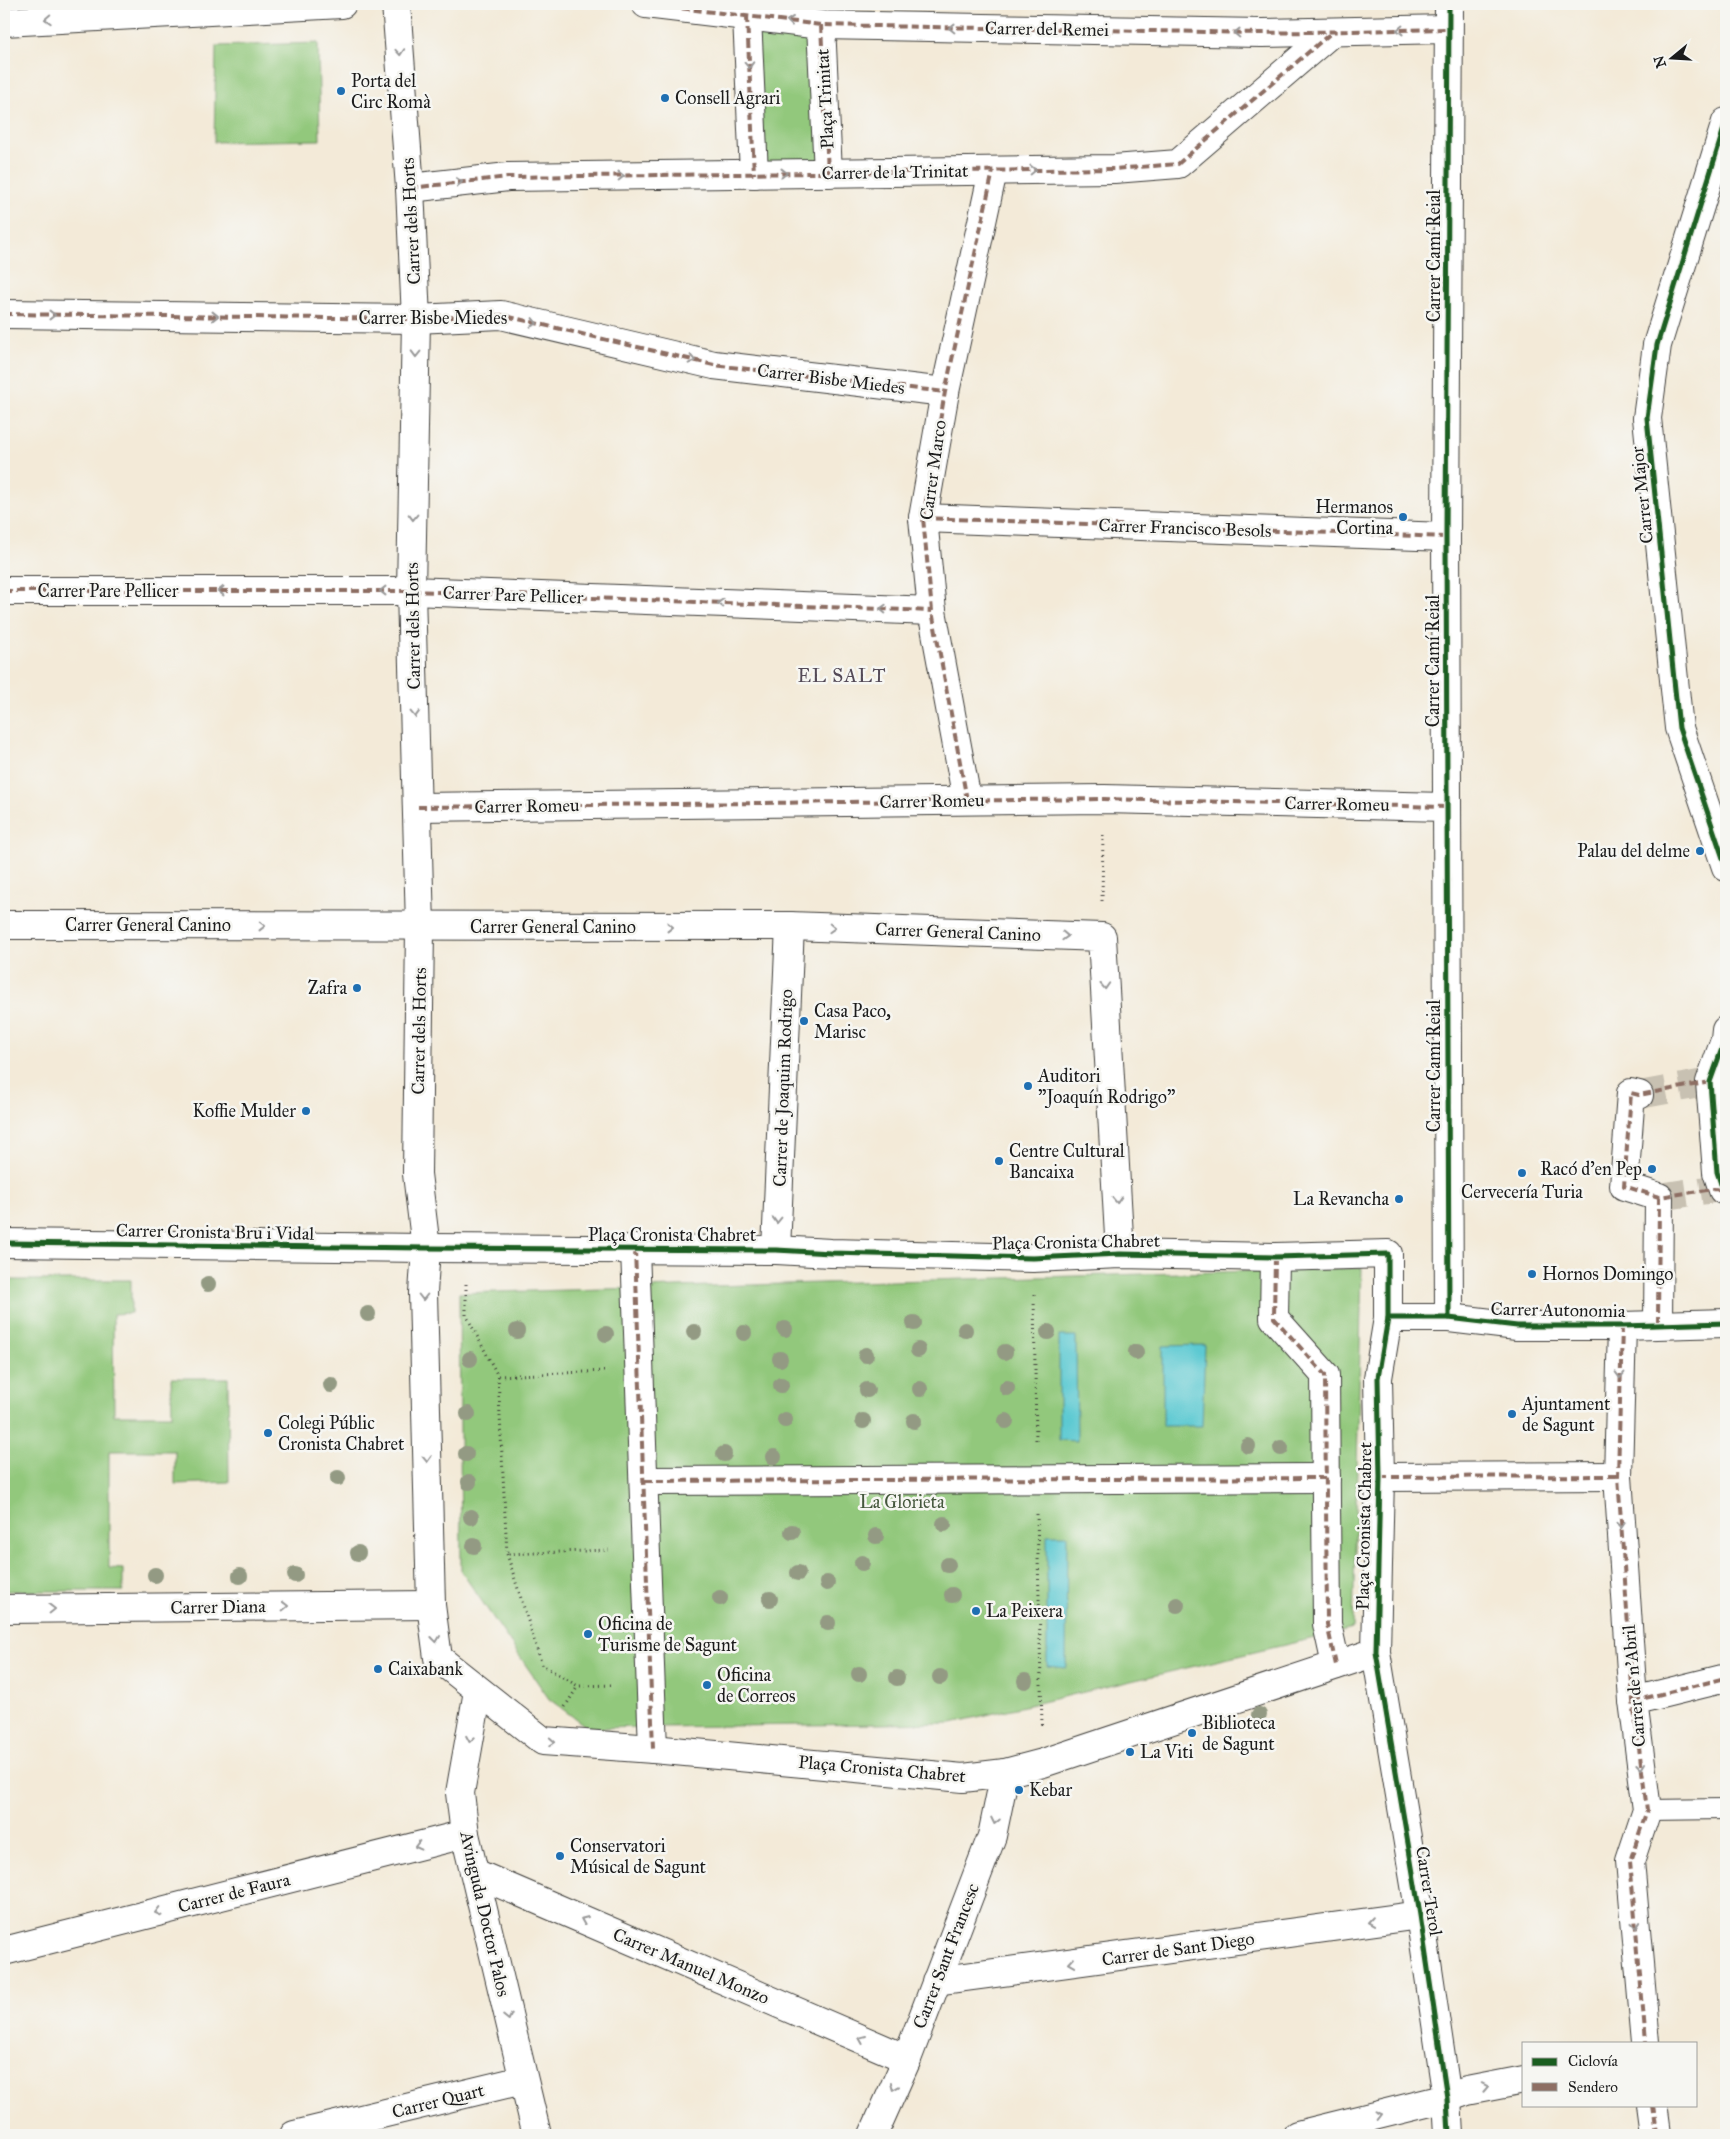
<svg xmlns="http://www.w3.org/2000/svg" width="1730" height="2139" viewBox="0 0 1730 2139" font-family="'IM FELL Great Primer',serif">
  <rect width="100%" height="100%" fill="#f6f6f2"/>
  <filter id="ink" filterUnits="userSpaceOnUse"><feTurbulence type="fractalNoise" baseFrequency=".02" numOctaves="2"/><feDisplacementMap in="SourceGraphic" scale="10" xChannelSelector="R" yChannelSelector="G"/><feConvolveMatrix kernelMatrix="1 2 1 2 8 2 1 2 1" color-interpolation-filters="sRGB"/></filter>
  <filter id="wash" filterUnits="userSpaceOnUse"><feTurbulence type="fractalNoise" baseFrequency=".0096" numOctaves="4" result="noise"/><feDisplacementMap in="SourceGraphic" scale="20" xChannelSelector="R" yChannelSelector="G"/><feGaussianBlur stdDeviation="1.12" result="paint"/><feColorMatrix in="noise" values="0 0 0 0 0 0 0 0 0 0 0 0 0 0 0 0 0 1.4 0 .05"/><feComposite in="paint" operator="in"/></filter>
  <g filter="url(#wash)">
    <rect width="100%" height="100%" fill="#f3ead8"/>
    <g fill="#92c87b" stroke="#57724c">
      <polygon points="747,16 821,25 828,173 754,174"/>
      <polygon points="318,43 320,140 214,142 216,46"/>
      <polygon points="1362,1268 1353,1629 952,1723 588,1728 549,1699 461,1571 459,1293"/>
      <polygon points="4,1280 131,1280 131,1313 113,1314 114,1415 172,1415 171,1378 228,1378 229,1482 175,1484 175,1451 109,1451 109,1568 123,1569 123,1591 4,1591"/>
    </g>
    <g fill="#5cc9d2" stroke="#3c7277">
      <polygon points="1059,1336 1076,1336 1077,1441 1059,1440"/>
      <polygon points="1205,1345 1202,1426 1163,1426 1163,1346"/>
      <polygon points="1047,1535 1067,1535 1066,1668 1047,1666"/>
    </g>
  </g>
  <g filter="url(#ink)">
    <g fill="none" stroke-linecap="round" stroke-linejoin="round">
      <g stroke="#c8c1b2" stroke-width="28" stroke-dasharray="28 14" stroke-linecap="butt">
        <polyline points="1639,1095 1710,1082"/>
        <polyline points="1659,1197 1714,1189"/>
      </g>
      <g stroke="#3c3b38" stroke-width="22">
        <polyline id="lane" points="1647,1810 1726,1809"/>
      </g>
      <g stroke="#3c3b38" stroke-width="30">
        <g id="street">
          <polyline points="396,4 410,188 416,319 411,591 420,927 417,1174 426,1248 423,1293 431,1605 438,1658 543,1741 653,1749 963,1778 1005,1773 1043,1763 1376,1652"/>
          <polyline points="646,4 821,25 1261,33 1448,29"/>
          <polyline points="747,16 754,174"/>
          <polyline points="4,22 342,4"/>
          <polyline points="821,25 828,173"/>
          <polyline points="1726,122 1657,345 1647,418 1679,728 1726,867"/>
          <polyline points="410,188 508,177 1114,169 1178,164 1332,32"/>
          <polyline points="4,314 416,319 501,315 714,365 945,392"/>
          <polyline points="923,518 1446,537"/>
          <polyline points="4,591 411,591 932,611"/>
          <polyline points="967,800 932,611 923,518 945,392 993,171"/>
          <polyline points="418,807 1104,799 1446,807"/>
          <polyline points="4,925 790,926 1102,937 1120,1254"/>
          <polyline points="1639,1095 1631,1093 1624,1186 1659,1197 1658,1324"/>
          <polyline points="1723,1190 1717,1172 1710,1082 1725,1040 1726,1030"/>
          <polyline points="4,1243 426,1248 776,1250 831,1253 1033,1258 1120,1254 1275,1257 1388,1254 1388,1318 1378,1378 1380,1477 1376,1652 1420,1915 1447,2098 1449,2135"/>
          <polyline points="635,1249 653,1749"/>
          <polyline points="776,1250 790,926"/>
          <polyline points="1275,1257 1274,1318 1325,1375 1327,1624 1336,1665"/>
          <polyline points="1388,1318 1449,1318 1517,1326 1622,1326 1726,1323"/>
          <polyline points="1449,1318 1446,537 1449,4"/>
          <polyline points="1622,1326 1618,1476 1633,1701 1647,1810 1630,1861 1646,2043"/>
          <polyline points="1380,1477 1618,1476"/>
          <polyline points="645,1481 1326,1478"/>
          <polyline points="4,1609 431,1605"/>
          <polyline points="478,1691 460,1793 465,1834 537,2135"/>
          <polyline points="1633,1701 1726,1678"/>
          <polyline points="475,1873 907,2059"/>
          <polyline points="4,1951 465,1834"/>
          <polyline points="936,1981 1420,1915"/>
          <polyline points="1651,2105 1655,2135"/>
          <polyline points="294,2135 523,2080"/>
          <polyline points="873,2135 907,2059 992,1836 1005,1773"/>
          <polyline points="1297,2135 1447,2098 1467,2091 1524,2080"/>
        </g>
      </g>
      <g stroke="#3c3b38" stroke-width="3" stroke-dasharray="1 4" stroke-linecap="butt">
        <polyline points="1102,901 1103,835"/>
        <polyline points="466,1284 466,1315 498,1376 604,1371"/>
        <polyline points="1034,1294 1036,1443"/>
        <polyline points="498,1376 507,1554 609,1550"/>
        <polyline points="1037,1514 1042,1725"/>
        <polyline points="507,1554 542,1665 578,1686 614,1685"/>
        <polyline points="565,1707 578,1686"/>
      </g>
      <use href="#lane" stroke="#fff" stroke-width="20"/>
      <use href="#street" stroke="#fff" stroke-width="28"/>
      <g stroke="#8d6e63" stroke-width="4" stroke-dasharray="8 4" stroke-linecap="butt">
        <polyline points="646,4 821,25 1261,33 1448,29"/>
        <polyline points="747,16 754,174"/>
        <polyline points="821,25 828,173"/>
        <polyline points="410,188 508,177 1114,169 1178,164 1332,32"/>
        <polyline points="4,314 416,319 501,315 714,365 945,392"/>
        <polyline points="923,518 1446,537"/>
        <polyline points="4,591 411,591 932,611"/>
        <polyline points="967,800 932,611 923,518 945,392 993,171"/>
        <polyline points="418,807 1104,799 1446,807"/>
        <polyline points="1710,1082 1639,1095 1631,1093 1624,1186 1659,1197 1714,1189 1723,1190"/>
        <polyline points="635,1249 653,1749"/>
        <polyline points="1275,1257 1274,1318 1325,1375 1327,1624 1336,1665"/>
        <polyline points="1658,1324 1659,1197"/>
        <polyline points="1622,1326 1618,1476 1633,1701 1647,1810 1630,1861 1646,2043"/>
        <polyline points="1380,1477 1618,1476"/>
        <polyline points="645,1481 1326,1478"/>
        <polyline points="1633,1701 1726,1678"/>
        <polyline points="1651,2105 1655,2135"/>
      </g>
      <g stroke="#f6f6f2" stroke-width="8">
        <g id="cycleway">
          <polyline points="1726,122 1657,345 1647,418 1679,728 1726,867"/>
          <polyline points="1726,1030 1725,1040 1710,1082 1717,1172 1723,1190 1726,1191"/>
          <polyline points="4,1243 426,1248 776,1250 831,1253 1033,1258 1120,1254 1275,1257 1388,1254 1388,1318 1378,1378 1380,1477 1376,1652 1420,1915 1447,2098 1449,2135"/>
          <polyline points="1388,1318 1449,1318 1517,1326 1622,1326 1726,1323"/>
          <polyline points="1449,1318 1446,537 1449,4"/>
        </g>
      </g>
      <use href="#cycleway" stroke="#1b5e20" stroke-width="5"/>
    </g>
    <g fill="#939a83">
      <circle cx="208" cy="1284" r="8"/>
      <circle cx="368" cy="1314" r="8"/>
      <circle cx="914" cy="1323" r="8"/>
      <circle cx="785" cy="1329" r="8"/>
      <circle cx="965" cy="1330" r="8"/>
      <circle cx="517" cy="1331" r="8"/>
      <circle cx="694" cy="1332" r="8"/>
      <circle cx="1048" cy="1332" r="8"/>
      <circle cx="744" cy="1333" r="8"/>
      <circle cx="606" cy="1334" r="8"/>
      <circle cx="918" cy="1350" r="8"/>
      <circle cx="1005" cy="1352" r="8"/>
      <circle cx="1136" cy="1352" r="8"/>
      <circle cx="866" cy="1355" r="8"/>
      <circle cx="470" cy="1359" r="8"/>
      <circle cx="780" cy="1359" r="8"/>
      <circle cx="331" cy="1385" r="8"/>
      <circle cx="781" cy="1385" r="8"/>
      <circle cx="1007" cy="1388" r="8"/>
      <circle cx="920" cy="1389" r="8"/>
      <circle cx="867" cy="1390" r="8"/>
      <circle cx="468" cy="1414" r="8"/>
      <circle cx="785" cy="1420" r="8"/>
      <circle cx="863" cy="1421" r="8"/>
      <circle cx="914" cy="1421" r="8"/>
      <circle cx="1006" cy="1421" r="8"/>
      <circle cx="1248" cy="1446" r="8"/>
      <circle cx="1281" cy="1448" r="8"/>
      <circle cx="466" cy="1454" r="8"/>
      <circle cx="724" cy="1454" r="8"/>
      <circle cx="774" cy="1457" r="8"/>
      <circle cx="338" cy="1478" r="8"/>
      <circle cx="469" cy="1482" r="8"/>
      <circle cx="471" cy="1517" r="8"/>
      <circle cx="944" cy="1524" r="8"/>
      <circle cx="792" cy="1532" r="8"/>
      <circle cx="876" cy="1536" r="8"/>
      <circle cx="474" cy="1546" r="8"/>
      <circle cx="358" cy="1553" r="8"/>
      <circle cx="862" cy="1563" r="8"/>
      <circle cx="948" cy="1565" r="8"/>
      <circle cx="798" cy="1573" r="8"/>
      <circle cx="155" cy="1575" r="8"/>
      <circle cx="295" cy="1575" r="8"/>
      <circle cx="240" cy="1576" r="8"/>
      <circle cx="827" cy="1583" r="8"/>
      <circle cx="952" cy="1595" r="8"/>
      <circle cx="720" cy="1598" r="8"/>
      <circle cx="770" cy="1599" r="8"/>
      <circle cx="1177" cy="1605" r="8"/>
      <circle cx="828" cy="1623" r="8"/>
      <circle cx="859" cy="1674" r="8"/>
      <circle cx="940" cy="1677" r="8"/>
      <circle cx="897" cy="1678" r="8"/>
      <circle cx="1025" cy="1681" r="8"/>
      <circle cx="1259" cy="1715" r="8"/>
    </g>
    <defs><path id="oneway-chevron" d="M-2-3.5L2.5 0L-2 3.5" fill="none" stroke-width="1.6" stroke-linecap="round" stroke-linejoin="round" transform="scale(1.25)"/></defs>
    <g stroke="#999">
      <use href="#oneway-chevron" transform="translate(48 19) rotate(177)"/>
      <use href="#oneway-chevron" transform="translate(790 21) rotate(-173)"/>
      <use href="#oneway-chevron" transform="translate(952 28) rotate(-179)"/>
      <use href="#oneway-chevron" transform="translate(1400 30) rotate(179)"/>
      <use href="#oneway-chevron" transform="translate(1237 33) rotate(-179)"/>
      <use href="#oneway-chevron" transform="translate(400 52) rotate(86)"/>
      <use href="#oneway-chevron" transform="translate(749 65) rotate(88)"/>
      <use href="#oneway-chevron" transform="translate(1033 170) rotate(-1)"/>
      <use href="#oneway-chevron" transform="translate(784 173) rotate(-1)"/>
      <use href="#oneway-chevron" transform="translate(621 176) rotate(-1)"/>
      <use href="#oneway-chevron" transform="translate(459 182) rotate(-6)"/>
      <use href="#oneway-chevron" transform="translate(52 315)"/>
      <use href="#oneway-chevron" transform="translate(215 316)"/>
      <use href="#oneway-chevron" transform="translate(534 323) rotate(13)"/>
      <use href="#oneway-chevron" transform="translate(416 354) rotate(91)"/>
      <use href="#oneway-chevron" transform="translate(692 360) rotate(13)"/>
      <use href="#oneway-chevron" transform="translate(413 517) rotate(91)"/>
      <use href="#oneway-chevron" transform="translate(221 591) rotate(180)"/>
      <use href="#oneway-chevron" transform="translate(383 591) rotate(180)"/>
      <use href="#oneway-chevron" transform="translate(721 603) rotate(-178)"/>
      <use href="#oneway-chevron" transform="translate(883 609) rotate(-178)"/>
      <use href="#oneway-chevron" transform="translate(415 714) rotate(88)"/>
      <use href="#oneway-chevron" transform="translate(262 926)"/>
      <use href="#oneway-chevron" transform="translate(670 927)"/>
      <use href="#oneway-chevron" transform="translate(832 928) rotate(2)"/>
      <use href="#oneway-chevron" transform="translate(1065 936) rotate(2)"/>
      <use href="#oneway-chevron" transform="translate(1105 986) rotate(87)"/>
      <use href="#oneway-chevron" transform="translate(1117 1200) rotate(87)"/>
      <use href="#oneway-chevron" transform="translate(777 1220) rotate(92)"/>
      <use href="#oneway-chevron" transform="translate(423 1297) rotate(90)"/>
      <use href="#oneway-chevron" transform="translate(1620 1375) rotate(91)"/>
      <use href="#oneway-chevron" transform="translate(427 1459) rotate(88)"/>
      <use href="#oneway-chevron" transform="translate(1621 1525) rotate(86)"/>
      <use href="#oneway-chevron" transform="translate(285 1606) rotate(-1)"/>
      <use href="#oneway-chevron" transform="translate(52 1609) rotate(-1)"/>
      <use href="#oneway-chevron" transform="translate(436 1639) rotate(83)"/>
      <use href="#oneway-chevron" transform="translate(470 1739) rotate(100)"/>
      <use href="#oneway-chevron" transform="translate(552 1742) rotate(4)"/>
      <use href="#oneway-chevron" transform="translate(1641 1766) rotate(83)"/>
      <use href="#oneway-chevron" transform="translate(995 1821) rotate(102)"/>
      <use href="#oneway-chevron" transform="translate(418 1846) rotate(166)"/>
      <use href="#oneway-chevron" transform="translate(158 1912) rotate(166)"/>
      <use href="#oneway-chevron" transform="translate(584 1920) rotate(-157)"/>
      <use href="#oneway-chevron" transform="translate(1371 1922) rotate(172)"/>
      <use href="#oneway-chevron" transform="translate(1636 1925) rotate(85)"/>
      <use href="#oneway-chevron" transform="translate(1072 1963) rotate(172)"/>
      <use href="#oneway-chevron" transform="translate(508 2017) rotate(77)"/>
      <use href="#oneway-chevron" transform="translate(862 2039) rotate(-157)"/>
      <use href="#oneway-chevron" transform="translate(894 2087) rotate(113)"/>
      <use href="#oneway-chevron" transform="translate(1485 2087) rotate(-11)"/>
      <use href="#oneway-chevron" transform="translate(1379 2115) rotate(-14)"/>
    </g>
  </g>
  <g fill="#1f6fb2" stroke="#f6f6f2" stroke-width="2">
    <circle cx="341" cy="91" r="5"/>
    <circle cx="665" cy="98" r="5"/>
    <circle cx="1403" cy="517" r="5"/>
    <circle cx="1700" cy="851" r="5"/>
    <circle cx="357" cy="988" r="5"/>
    <circle cx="804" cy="1021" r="5"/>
    <circle cx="1028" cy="1086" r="5"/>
    <circle cx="306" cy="1111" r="5"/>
    <circle cx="999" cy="1161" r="5"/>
    <circle cx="1652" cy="1169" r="5"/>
    <circle cx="1522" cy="1173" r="5"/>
    <circle cx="1399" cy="1199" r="5"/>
    <circle cx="1532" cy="1274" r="5"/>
    <circle cx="1512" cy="1414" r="5"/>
    <circle cx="268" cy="1433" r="5"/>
    <circle cx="976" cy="1611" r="5"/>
    <circle cx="588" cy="1634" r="5"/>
    <circle cx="378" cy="1669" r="5"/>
    <circle cx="707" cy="1685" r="5"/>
    <circle cx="1192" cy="1733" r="5"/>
    <circle cx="1130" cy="1752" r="5"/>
    <circle cx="1019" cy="1790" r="5"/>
    <circle cx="560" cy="1856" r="5"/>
  </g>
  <g text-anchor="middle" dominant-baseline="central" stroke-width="5" stroke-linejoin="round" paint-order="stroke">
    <g font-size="18" fill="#1c1c1c" stroke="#f6f6f2">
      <text transform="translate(1047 29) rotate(1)">Carrer del Remei</text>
      <text transform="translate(825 99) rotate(-93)">Plaça Trinitat</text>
      <text transform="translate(895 172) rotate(-1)">Carrer de la Trinitat</text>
      <text transform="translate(411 221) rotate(-93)">Carrer dels Horts</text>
      <text transform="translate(1434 256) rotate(-90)">Carrer Camí Reial</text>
      <text x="433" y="318">Carrer Bisbe Miedes</text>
      <text transform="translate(831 379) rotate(7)">Carrer Bisbe Miedes</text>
      <text transform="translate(933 470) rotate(-82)">Carrer Marco</text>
      <text transform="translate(1642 495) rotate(-96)">Carrer Major</text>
      <text transform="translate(1185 528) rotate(2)">Carrer Francisco Besols</text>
      <text x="108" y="591">Carrer Pare Pellicer</text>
      <text transform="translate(513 595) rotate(2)">Carrer Pare Pellicer</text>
      <text transform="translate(413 626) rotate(-91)">Carrer dels Horts</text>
      <text transform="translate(1433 661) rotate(-90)">Carrer Camí Reial</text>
      <text transform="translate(932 801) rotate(-1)">Carrer Romeu</text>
      <text transform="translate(1337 804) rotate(1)">Carrer Romeu</text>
      <text transform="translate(527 806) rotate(-1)">Carrer Romeu</text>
      <text x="148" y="925">Carrer General Canino</text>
      <text x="553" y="927">Carrer General Canino</text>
      <text transform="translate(958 932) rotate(2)">Carrer General Canino</text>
      <text transform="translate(419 1031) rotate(-89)">Carrer dels Horts</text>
      <text transform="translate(1434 1066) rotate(-90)">Carrer Camí Reial</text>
      <text transform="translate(783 1088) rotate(-88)">Carrer de Joaquim Rodrigo</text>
      <text transform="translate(215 1232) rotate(1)">Carrer Cronista Bru i Vidal</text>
      <text x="672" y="1235">Plaça Cronista Chabret</text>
      <text transform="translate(1076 1242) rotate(-1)">Plaça Cronista Chabret</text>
      <text transform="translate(1558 1310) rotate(1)">Carrer Autonomia</text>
      <text transform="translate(1364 1526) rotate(-89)">Plaça Cronista Chabret</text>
      <text transform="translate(218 1607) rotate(-1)">Carrer Diana</text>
      <text transform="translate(1634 1686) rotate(-95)">Carrer de n'Abril</text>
      <text transform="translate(882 1769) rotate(5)">Plaça Cronista Chabret</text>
      <text transform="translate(1429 1891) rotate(81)">Carrer Terol</text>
      <text transform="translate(234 1893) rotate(-14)">Carrer de Faura</text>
      <text transform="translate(485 1914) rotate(77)">Avinguda Doctor Palos</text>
      <text transform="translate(1178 1949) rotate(-8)">Carrer de Sant Diego</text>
      <text transform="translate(946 1956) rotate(-69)">Carrer Sant Francesc</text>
      <text transform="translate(691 1966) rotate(23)">Carrer Manuel Monzo</text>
      <text transform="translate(438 2101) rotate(-14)">Carrer Quart</text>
    </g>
    <g font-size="18" fill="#1c1c1c" stroke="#f6f6f2" text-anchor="start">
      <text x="351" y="81">Porta del<tspan x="351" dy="21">Circ Romà</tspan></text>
      <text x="675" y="98">Consell Agrari</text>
      <text x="1393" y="507" text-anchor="end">Hermanos<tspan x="1393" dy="21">Cortina</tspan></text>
      <text x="1690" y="851" text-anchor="end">Palau del delme</text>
      <text x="347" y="988" text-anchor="end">Zafra</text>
      <text x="814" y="1011">Casa Paco,<tspan x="814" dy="21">Marisc</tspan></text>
      <text x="1038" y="1076">Auditori<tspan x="1038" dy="21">"Joaquín Rodrigo"</tspan></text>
      <text x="296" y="1111" text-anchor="end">Koffie Mulder</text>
      <text x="1009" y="1151">Centre Cultural<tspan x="1009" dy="21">Bancaixa</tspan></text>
      <text x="1642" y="1169" text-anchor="end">Racó d'en Pep</text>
      <text x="1522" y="1192" text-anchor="middle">Cervecería Turia</text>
      <text x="1389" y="1199" text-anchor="end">La Revancha</text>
      <text x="1542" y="1274">Hornos Domingo</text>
      <text x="1522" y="1404">Ajuntament<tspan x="1522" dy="21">de Sagunt</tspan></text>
      <text x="278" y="1423">Colegi Públic<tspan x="278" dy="21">Cronista Chabret</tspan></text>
      <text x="986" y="1611">La Peixera</text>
      <text x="598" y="1624">Oficina de<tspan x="598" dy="21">Turisme de Sagunt</tspan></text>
      <text x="388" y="1669">Caixabank</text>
      <text x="717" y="1675">Oficina<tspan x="717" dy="21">de Correos</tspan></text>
      <text x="1202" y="1723">Biblioteca<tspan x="1202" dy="21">de Sagunt</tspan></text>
      <text x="1140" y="1752">La Viti</text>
      <text x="1029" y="1790">Kebar</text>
      <text x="570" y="1846">Conservatori<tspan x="570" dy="21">Músical de Sagunt</tspan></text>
    </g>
    <g font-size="18" fill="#45583d" stroke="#f6f6f2">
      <text x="902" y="1502">La Glorieta</text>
    </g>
    <g font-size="19" letter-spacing="1" fill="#544a57" stroke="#f6f6f2">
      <text x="842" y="675">EL SALT</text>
    </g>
  </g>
  <rect width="1730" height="2139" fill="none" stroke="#f6f6f2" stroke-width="20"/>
  <rect x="1522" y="2042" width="175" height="65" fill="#f6f6f2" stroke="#9f9f9c"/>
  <rect x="1532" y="2058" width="25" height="8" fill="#1b5e20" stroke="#9f9f9c"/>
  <text x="1568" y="2066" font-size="15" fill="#1c1c1c">Ciclovía</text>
  <rect x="1532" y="2083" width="25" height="8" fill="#8d6e63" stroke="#9f9f9c"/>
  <text x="1568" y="2092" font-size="15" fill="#1c1c1c">Sendero</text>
  <g transform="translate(1672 58) rotate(252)" stroke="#f6f6f2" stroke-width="4" paint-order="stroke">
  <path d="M0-4L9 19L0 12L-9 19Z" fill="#1c1c1c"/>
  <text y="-8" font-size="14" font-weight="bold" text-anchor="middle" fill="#1c1c1c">N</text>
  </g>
</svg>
